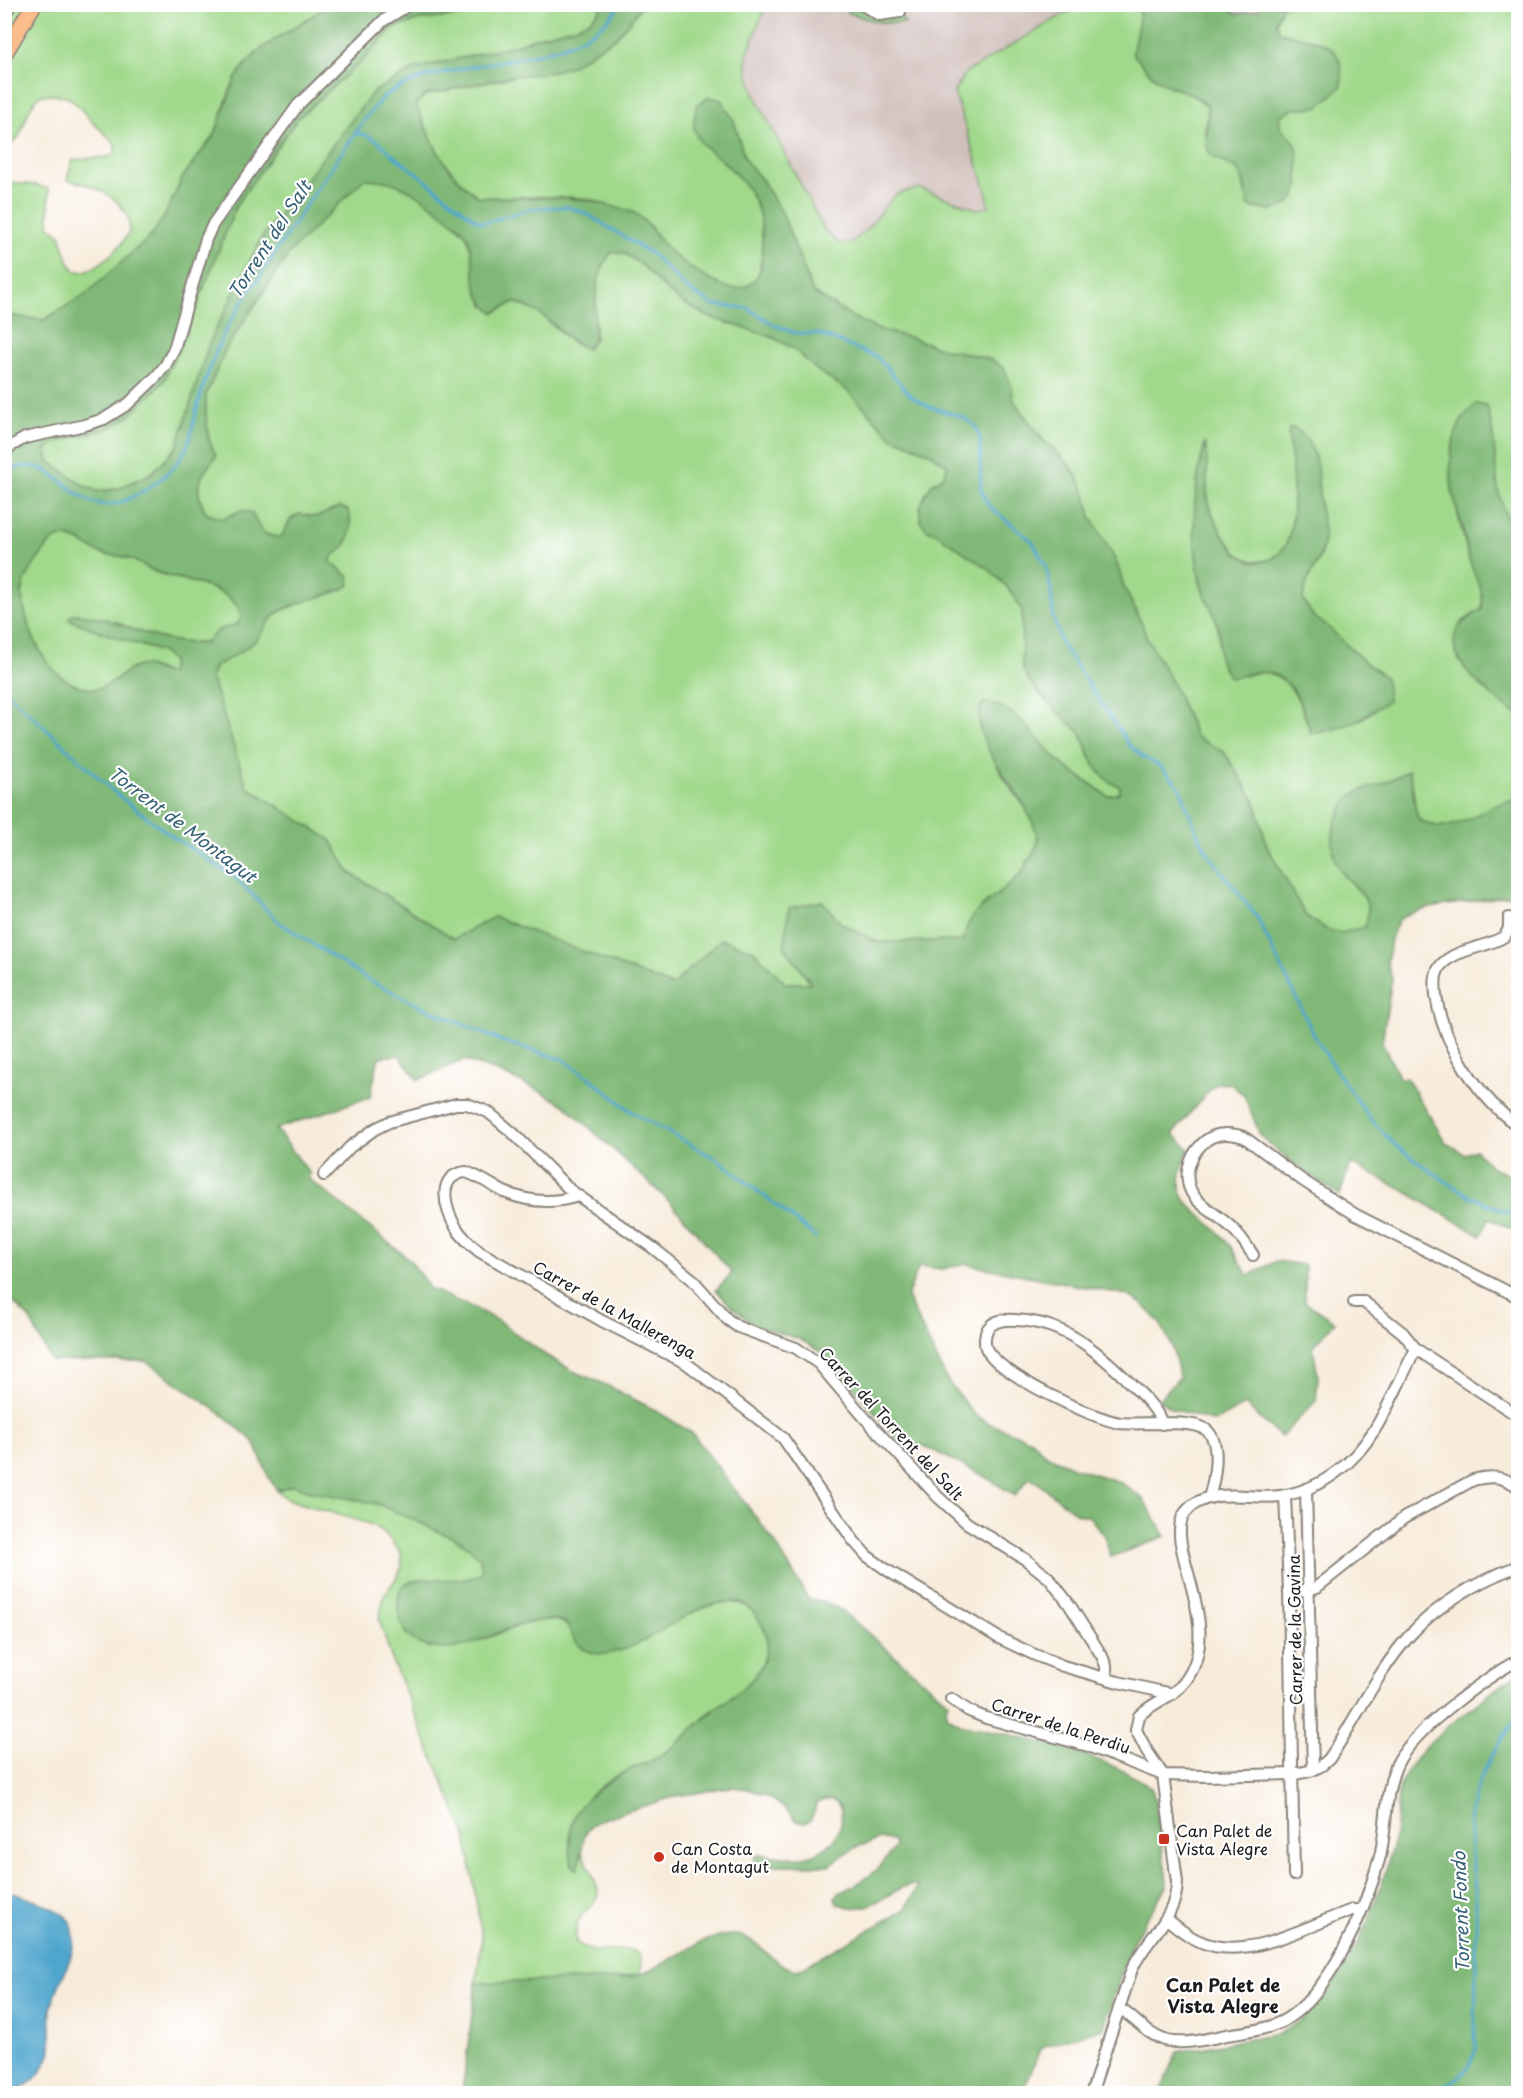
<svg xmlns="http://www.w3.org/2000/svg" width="1523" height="2098" viewBox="0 0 1523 2098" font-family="'Playpen Sans',sans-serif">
  <rect width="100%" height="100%" fill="#fff"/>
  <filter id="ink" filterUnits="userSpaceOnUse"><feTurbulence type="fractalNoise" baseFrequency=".0167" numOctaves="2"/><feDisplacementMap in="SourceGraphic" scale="12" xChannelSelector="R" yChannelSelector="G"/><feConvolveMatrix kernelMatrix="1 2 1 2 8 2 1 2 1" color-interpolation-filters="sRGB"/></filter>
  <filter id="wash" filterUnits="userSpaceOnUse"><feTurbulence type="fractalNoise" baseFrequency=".008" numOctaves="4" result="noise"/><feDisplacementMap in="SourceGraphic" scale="24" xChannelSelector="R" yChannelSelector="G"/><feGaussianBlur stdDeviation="1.35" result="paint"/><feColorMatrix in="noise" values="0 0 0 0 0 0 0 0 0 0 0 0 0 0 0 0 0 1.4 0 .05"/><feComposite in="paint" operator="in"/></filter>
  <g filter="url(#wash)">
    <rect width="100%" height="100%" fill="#f7ebda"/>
    <g fill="#d0c0bc">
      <polygon points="766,5 783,5 802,9 803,5 845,5 847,12 904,23 891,5 1079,5 965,73 954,92 987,193 989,207 977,209 918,188 884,208 867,229 851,243 838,243 825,231 756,98 747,70 747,55"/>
      <polygon points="1222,5 1260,5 1259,10 1238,14"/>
    </g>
    <g fill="#a0d98b" stroke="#5e7a54" stroke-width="1.5" fill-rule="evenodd">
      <path d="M4,5h325l-64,41 -9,7 -15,17 -11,20 -15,44 -32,43 -19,40 -12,18 -67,60 -41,25 -39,-5v-133l31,3 13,4v36l11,10 9,28 6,8c13,2 23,-5 33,-14 19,-16 32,-32 10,-54 -8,-8 -23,-16 -33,-19 -6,-2 -12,-2 -18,-5l5,-18c14,-5 28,-1 42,-6 2,-5 1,-11 -2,-15 -8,-8 -17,-14 -24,-23 -19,-21 -19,-23 -48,-22 -20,18 -12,45 -35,52z"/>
      <polygon points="499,5 602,5 599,11 590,20 578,26 540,36 516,45 415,69 194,394 177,447 152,473 117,489 97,491 83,485 49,461 46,449 50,444 106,429 118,423 129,416 163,382 185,335 237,204 297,119 364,59 393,28 420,20 483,13"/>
      <path d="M642,5h124l-19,50v15l9,28 69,133 13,12h13l16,-14 28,-34 24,-7 58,21 12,-2 -2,-14 -33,-101 11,-19 114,-68h60l1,13 -7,36c9,9 16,21 28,28 18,10 30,8 47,25l-3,25 20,31 12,6 6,12 2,12 50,3c6,-24 5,-51 -15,-68v-12l12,-7 26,-2 -4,-67 -35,-8 -3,-11 7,-16h235v539c-7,-17 -16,-34 -20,-53 -5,-29 -4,-56 -11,-85l-36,71 1,13 17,70 12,25 2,12 -1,12 -20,13 -4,36c15,23 38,42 60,57v85c-38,3 -61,42 -100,19 -5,-16 -4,-33 -9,-49l-21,12 -35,13 -14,21 -6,23 11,36 20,21 5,11 -3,20 -25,7 -15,-5 -20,-13 -39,-70 -12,-45 -31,-49 -28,-15 -24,-55 -26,-46 -4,-12 -18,-37 -8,-26 -25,-44 -6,-25 -6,-12 -6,-10 -19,-21 -10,-8 -24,-31 -7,-11 -1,-12 -20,-27 -27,-7 -25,-5 -25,-9 -38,-10 -23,-11 -41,-25 -31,-80 -20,-33 -17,-20 -11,-39 -13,-21 -27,29c15,26 46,42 59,68 10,21 11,49 7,72 -1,7 -7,13 -13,17 -20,14 -70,-27 -84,-42 -6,-6 -10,-16 -17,-22 -7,-6 -40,-17 -50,-21 -12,-4 -28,-4 -41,-4 -25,-1 -51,1 -77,0 -35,-28 -46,-53 -62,-93l9,-9 95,-20 27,-2 35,-14 33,-21 16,-18zM1205,445c1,20 -1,44 6,64 4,14 15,33 26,43 15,15 41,11 50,-8 9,-19 7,-76 3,-97l23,4c5,19 6,36 7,56 1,15 6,30 1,46 -6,18 -17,27 -18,47l10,16 15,11 38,36 20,15 1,23 -25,18 -51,15c-11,-33 -24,-74 -67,-58l-25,-20c0,-12 1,-25 -3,-36 -4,-14 -13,-24 -16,-38 -8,-42 -7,-97 5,-137z"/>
      <path d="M364,179c34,-2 63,20 87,41 5,5 13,11 16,17 9,22 6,45 17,69l20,2 10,-6 24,10 37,33 20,-5c0,-28 -3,-67 17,-88l12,1 19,13 17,18 21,18 28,15 63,20 22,12 24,22 30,20 44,46 36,15 20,13 -5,12 -11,7 -6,45 11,5 53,36 18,18 14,22v31l14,49 44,42 9,23 12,19 9,8 11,5 -2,7 -12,2c-16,-13 -34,-22 -49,-36 -21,-18 -35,-40 -59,-54l-20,20c8,17 15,34 24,50 12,20 30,36 34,59 3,12 -11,33 -19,41 -20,22 -50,32 -55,65l-86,1 -35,-18 -20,-22 -10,82 -27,-1 -32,-33 -81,36 -178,-69 -40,22 -105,-67 -18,-32 -84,-52 -36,-111 3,-10 42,-27 14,-21 9,-7 38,-16 25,-6 -9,-25 -3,-4 1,-4 11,-8 -9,-39 -16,7 -26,2 -10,18c-20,0 -27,-13 -39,-27l-19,9 -16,-5c-16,-27 -8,-35 9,-58l-7,-16 -3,-23v-22l20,-47 65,-97z"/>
      <path d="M64,537c15,1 24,11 37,16 7,3 16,2 23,4 12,3 22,11 33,16 24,8 84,14 84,46l-3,6 -19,5 -14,13h-19l-19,-3 -33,-10 -17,-8 -49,-3 41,16 53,17 10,9 -2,13c-10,-1 -20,-10 -30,-8 -18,2 -31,26 -49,23 -37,-5 -54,-36 -64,-69 -2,-9 -5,-17 -5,-27 2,-18 18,-37 29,-51l6,-4z"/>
      <path d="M293,1485c24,9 48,10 72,16 32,7 92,33 115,56l2,15c-26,23 -93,-17 -83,44 1,6 5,12 7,18 9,4 22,14 33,14 40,2 73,-28 113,-28 28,0 17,39 57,33 39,-6 120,-83 149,-35 5,9 10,15 9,25 0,9 -2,19 -7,26 -13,20 -32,30 -51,44 -18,16 -34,35 -55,47 -11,5 -23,8 -34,14 -23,12 -50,37 -50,65 0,8 6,18 9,25l3,-12c4,10 16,32 16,40 -1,18 -26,17 -22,50 5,4 10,7 17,9 12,3 40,-7 46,4 3,5 1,13 1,19l-33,6 -131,3 6,-45 -16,-102 -73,-173 -14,-44 5,-24 14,-19 4,-10 -1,-13 -17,-21 -11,-7 -77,-23 -10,-4 -9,-8z"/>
    </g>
    <g fill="#80b977" stroke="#4e6a4a" stroke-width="1.5" fill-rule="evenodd">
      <path d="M329,5h170l-16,8 -63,7 -27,8 -29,31 -67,60 -60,85 -52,131 -22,47 -30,31 -15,10 -12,6 -50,13 -10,7 3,12 34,24 14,6 20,-2 35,-16 25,-26 32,-104 53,-106 111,-145 42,-23 101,-24 24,-9 38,-10 12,-6 9,-9 3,-6h40l-11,15 -16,18 -44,28 -24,7 -39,4 -83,18 -9,9c16,40 27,66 62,93 46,3 91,-5 136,10 7,2 16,3 22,7 12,7 18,21 27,30 15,16 64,56 85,41 6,-4 12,-10 13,-18 2,-23 3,-51 -9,-71 -6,-12 -23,-30 -33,-38 -10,-8 -24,-17 -25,-31 -1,-8 1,-15 3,-22l12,-8 12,3 13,21 11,39 17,20 20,33 31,80 41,25 23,11 38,10 25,9 25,5 27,7 12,8 8,19 1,12 7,11 24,31 10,8 19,21 6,10 6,12 6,25 25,44 8,26 18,37 4,12 26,46 24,55 28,15 31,49 12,45 39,70 20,13 15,4 24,-6c2,-7 5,-16 2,-23 -5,-15 -20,-23 -28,-36 -14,-21 -4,-58 14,-73 10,-8 24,-8 35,-14 7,-3 14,-8 21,-11 5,16 4,33 9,49 40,24 62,-18 100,-19v94l-89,14 -25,8 -6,5 -7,18 -4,23 5,17 -10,63 18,37 6,-2 40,66 19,11 11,-4 16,18 26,10v54l-29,-14 -8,18 -80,-47 -51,-26 -10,32 -35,-23 -44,-35 -17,-42 -14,-11 -13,-1 -12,12 -32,39 16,15c-22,53 -1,51 31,85 12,12 20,27 28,42l28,-15 29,4v37l30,20 -22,25 5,30 -2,24 -35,36 -36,-32 -31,17 -41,-13 -15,-9 21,-22c-3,-24 -13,-53 -32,-69 -5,-6 -13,-10 -20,-14l-162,-31 -23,5 -23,-3 -12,31 40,83 26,33 13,9 45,18 15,15 29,13 45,14 23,17 23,37 -55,21 -7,-21 -14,-19 -14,-4 -46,-36 -15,19 -29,-19 -66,-33 -11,13 -15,-22 -69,-81 -26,-15 -45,-14 -24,-20 -14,-15 16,-17 -62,-71 -104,-96 -24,-14 -44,-20 -34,-12 -46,20 -19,-25 -20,2 -9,40 -94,32 34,45 -2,4 102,82 20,29 44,19 24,13 49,35 26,15 31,13 51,26 37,23 82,108 35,59 14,1 18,9 107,92 -2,7 2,8 14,8c55,10 147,29 190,64l4,16 11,75 -1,7 -29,47 -11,24 -22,70 -63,19 -19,46h-560l14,-110c11,-1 21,0 32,-1 20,0 39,-2 59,-2 27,0 56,2 82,-9 28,-12 53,-38 87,-36 23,2 36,32 62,35l103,-58 5,-4 12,-22c-23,-7 -43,35 -81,17l-2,-6c5,-6 12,-8 20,-12 18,-10 29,-21 40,-39l-2,-6 -13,-1 -26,9 -25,17h-72l-3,-6 4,-4c15,0 31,4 46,2 50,-9 46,-74 12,-53l-1,6 -5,11 -6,2 -7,-2c-19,-22 -45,-37 -75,-33 -15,2 -27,7 -42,7l-78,24c-26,13 -16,27 -25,51l-5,-5c-4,-21 -4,-47 13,-64 12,-11 25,-22 40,-29 13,-6 26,-10 37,-17 17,-11 30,-26 45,-39 23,-20 53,-32 59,-65 2,-10 2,-17 -4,-26 -7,-10 -12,-22 -25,-23 -48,-4 -87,49 -134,52 -12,0 -24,-5 -30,-17 -2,-5 -3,-12 -9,-15 -7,-4 -18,-2 -27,-1 -40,4 -75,41 -117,23 -11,-5 -19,-15 -21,-27 -1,-9 -2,-25 4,-31 19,-16 60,3 79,-14l-2,-15 -18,-15 -84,-38 -64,-12 -21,-7 -16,5 -8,-12 -15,-36 -30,-26 -78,-55h-95l-22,-43 -24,-24 -1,-979 40,5 41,-25 67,-60 12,-18 19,-40 32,-43 20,-55 13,-18 17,-15zM364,179c34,-2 62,20 86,41 6,4 14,10 17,16 12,26 -2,56 27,77l20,-11c13,4 24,9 34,18 14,11 23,23 39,29 11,-13 7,-19 8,-35 1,-22 2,-45 17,-62l12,1 19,13 17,18 21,18 28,15 63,20 22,12 24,22 30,20 44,46 36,15 20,13 -5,12 -11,7 -7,11 -5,12v13l6,9 11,5 53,36 18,18 14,22v56l7,15 23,26 28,25 14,33 7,9 9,8 11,5 -2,6 -12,3c-14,-12 -31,-20 -45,-32 -25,-21 -43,-60 -79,-61 -18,27 27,79 41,102 3,5 5,11 8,17 2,5 6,10 6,17 0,6 -4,12 -7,17 -4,6 -7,14 -12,20 -21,23 -50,29 -56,65l-86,1 -35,-18 -20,-23 -33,7 -5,38 27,37h-26l-32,-33 -32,-11 -49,47 -178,-69 -40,22 -105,-67 -18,-32 -84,-53 -36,-110 3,-10c14,-8 31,-16 43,-28 8,-9 12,-22 23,-28 22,-12 49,-13 70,-26l-1,-8 -19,-16c2,-6 5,-7 10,-10 11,-10 13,-27 8,-41l-8,-3 -23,10 -18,-3 -8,5 -10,18c-20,0 -21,-8 -29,-24l-10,-3 -19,9 -16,-5c-16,-27 -8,-35 9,-58l-7,-16 -3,-23v-22l20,-47 65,-97zM64,537c15,1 24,11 37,16 7,3 16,2 23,4 12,3 22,11 33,15 24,9 84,15 84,47l-4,5 -18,6 -14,13c-25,1 -50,-5 -73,-14 -20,-8 -37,-15 -59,-15l-5,5 41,16 53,17 10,9 -2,13c-12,-1 -23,-12 -34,-7 -14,5 -31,24 -45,22 -36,-5 -54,-37 -64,-69 -2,-9 -5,-17 -5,-27 2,-18 18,-37 29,-51l6,-4z"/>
      <path d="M845,5h46l14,18c-22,2 -38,-3 -58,-11z"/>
      <path d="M1139,5h83l16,9 21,-4 1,-5h23l-7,16 3,11c36,10 69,7 62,55l-23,20 -26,2 -12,7v12c6,5 13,10 16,17 3,7 2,16 2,23 0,9 2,21 -3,28 -9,16 -32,16 -46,10l-6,-25 -6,-12 -25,-12 -6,-11 2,-40c-17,-16 -29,-14 -47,-24 -12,-7 -19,-19 -28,-28 0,-17 9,-32 6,-49z"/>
      <path d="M1476,404l11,2 6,27 5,57 8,26 12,28v171c-21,-14 -77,-55 -61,-85 5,-10 16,-14 25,-21 3,-19 -7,-30 -12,-48 -3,-9 -4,-18 -6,-27 -3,-15 -10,-30 -12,-45 -4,-30 -1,-65 24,-85z"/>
      <path d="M1295,428c27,19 22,52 25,80 2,12 6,25 3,37 -4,20 -19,34 -20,55l10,16 15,11 38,36 20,15 2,23c-30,20 -41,27 -77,33 -8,-27 -18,-62 -52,-62 -9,0 -19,5 -28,6 -20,-21 -8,-28 -13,-51 -3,-15 -13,-27 -17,-43 -11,-45 -8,-96 4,-141 5,22 -2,47 6,68 6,14 16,33 27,43 21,17 47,4 52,-21 5,-19 3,-58 1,-77 -1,-10 -4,-17 -2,-27z"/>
      <path d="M1518,1673v420h-358l17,-41 102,-18c63,-31 100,-130 115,-195 5,-18 0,-41 8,-58 16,-34 47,-56 76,-78 13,-10 26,-21 40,-30z"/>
    </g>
    <path fill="#50a6cd" stroke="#366174" stroke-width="1.5" d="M4,1890c17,6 51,15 63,28 20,23 -9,63 -15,86 -4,16 2,34 -2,50 -5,18 -26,40 -46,39z"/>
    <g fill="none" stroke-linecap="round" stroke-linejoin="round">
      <g stroke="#50a6cd" stroke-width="3">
        <path d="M355,133c16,1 26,10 37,21l84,66 7,3 52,-15 33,-1 19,7 66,41 33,33 26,17 35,3 28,17 20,8 24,1 58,23 35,40 18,10 33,10 13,10 4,12 1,51 8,16 43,35 14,25 5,25 2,25 8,27 68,102 14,12 17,9 19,20 19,49 13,23 46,59 58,120 26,41 30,42 25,26 46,33 26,16 39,17 11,1"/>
        <path d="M4,473c59,-33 67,62 134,21 18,-10 36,-23 46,-42 8,-13 10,-33 14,-48 7,-25 15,-48 27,-72 11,-22 27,-44 41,-65 24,-38 49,-76 75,-113 11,-15 30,-47 44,-58 61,-44 193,-22 235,-92"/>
        <polyline points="4,690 113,791 170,835 235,877 280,923 367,979 420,1006 504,1042 562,1059 590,1078 632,1112 720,1161 816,1237"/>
        <path d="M1426,2094c25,-11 40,-15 49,-43 0,-49 2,-99 1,-148 -1,-33 -11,-69 -3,-101 8,-33 25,-59 45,-85"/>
      </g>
    </g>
  </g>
  <g filter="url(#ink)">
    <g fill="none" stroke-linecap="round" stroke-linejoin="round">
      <g stroke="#8a847b" stroke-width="14">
        <g id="minor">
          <polyline points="861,4 879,15 900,12"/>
          <polyline points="4,450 25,438 85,425 104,419 128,404 155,378 165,366 174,349 206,239 213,224 298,105 383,21 410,4"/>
          <path d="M1509,918v10l-4,8c-18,12 -47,12 -63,28 -8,8 -7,21 -6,31 6,48 44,104 82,131"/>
          <polyline points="324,1175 350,1147 375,1129 389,1122 456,1104 467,1104 488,1112 513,1133 570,1190 653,1248 692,1279 727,1319 738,1327 796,1348 818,1363 864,1417 938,1497 967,1523 1025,1559 1049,1578 1069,1604 1102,1656 1106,1666 1106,1678"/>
          <path d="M578,1196c-25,8 -50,6 -74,-4 -13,-7 -24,-15 -38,-20 -31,3 -21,38 -9,57 6,9 14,16 23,23l122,69 84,42 44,34 53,41 70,102 14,16 23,16 109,66 36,17 28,11 55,16 54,12"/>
          <path d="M1253,1255c-6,-9 -12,-19 -20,-26 -18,-19 -50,-27 -45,-59 2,-10 6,-18 13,-25 12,-13 27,-13 43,-8l58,43 54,35 162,82"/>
          <polyline points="1354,1302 1364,1302 1403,1333 1416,1349 1518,1416"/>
          <path d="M1162,1424c-5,-16 -18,-27 -30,-39 -33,-33 -67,-63 -116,-65 -10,-1 -23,0 -29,10 -2,4 -3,13 -1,18 10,25 107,71 134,75 20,2 71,-4 85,6 18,12 9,52 4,69"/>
          <polyline points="1306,1489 1313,1770"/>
          <polyline points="1285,1495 1289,1591 1294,1875"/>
          <path d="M1289,1591l19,-1 9,-3 87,-69 69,-38c17,-5 31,-4 45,7"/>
          <path d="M951,1699l18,12 17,7 102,28 75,29 43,1 88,-2 16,-3 11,-5 8,-7c27,-40 48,-87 81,-124 29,-32 69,-54 108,-69"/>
          <path d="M1167,1919c10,8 19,16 30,21 48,24 109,-14 155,-30h9"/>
          <path d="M1119,2008c17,11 28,27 48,33 18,4 41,-2 59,-6 19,-3 40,-5 57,-14 47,-26 82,-111 96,-161 9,-31 4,-68 19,-98 18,-34 86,-83 120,-102"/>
          <path d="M1091,2094l41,-125c15,-33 44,-48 45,-87l-14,-107 -16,-24 -11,-21 3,-14c13,-14 34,-18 47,-36 40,-56 -24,-136 -1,-167 21,-28 66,-13 95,-17 21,-3 41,-12 58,-25 40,-30 55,-80 78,-122"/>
        </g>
      </g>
      <g stroke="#8a847b" stroke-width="18">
        <g id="highway">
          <polyline points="4,11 9,4"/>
          <polyline points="4,54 34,4"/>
        </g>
      </g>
      <use href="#minor" stroke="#fff" stroke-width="10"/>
      <use href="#highway" stroke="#f9bc8a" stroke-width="15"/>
    </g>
  </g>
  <g fill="#c8321e" stroke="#fff" stroke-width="2">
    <rect x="1158" y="1833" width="12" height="12" rx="3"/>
    <circle cx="659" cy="1857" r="6"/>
  </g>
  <g text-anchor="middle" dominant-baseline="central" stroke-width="4.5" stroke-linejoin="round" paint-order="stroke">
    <g font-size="16" fill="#1c1c1c" stroke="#fff">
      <text transform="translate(615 1309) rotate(29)">Carrer de la Mallerenga</text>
      <text transform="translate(892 1423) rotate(47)">Carrer del Torrent del Salt</text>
      <text transform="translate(1294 1630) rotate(-91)">Carrer de la Gavina</text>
      <text transform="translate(1061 1725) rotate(18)">Carrer de la Perdiu</text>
    </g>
    <g font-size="16" fill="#1c1c1c" stroke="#fff" text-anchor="start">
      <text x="1176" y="1830">Can Palet de<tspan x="1176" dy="18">Vista Alegre</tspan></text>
      <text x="671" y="1848">Can Costa<tspan x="671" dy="18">de Montagut</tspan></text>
    </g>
    <g font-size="18" font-style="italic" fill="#366174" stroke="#fff">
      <text transform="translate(269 239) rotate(-57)">Torrent del Salt</text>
      <text transform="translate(183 824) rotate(37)">Torrent de Montagut</text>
      <text transform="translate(1460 1912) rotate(-92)">Torrent Fondo</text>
    </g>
    <g font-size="18" font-weight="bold" fill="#1c1c1c" stroke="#fff">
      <text x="1223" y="1984">Can Palet de<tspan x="1223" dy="21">Vista Alegre</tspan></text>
    </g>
  </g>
  <rect width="1523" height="2098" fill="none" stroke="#fff" stroke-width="24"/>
</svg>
